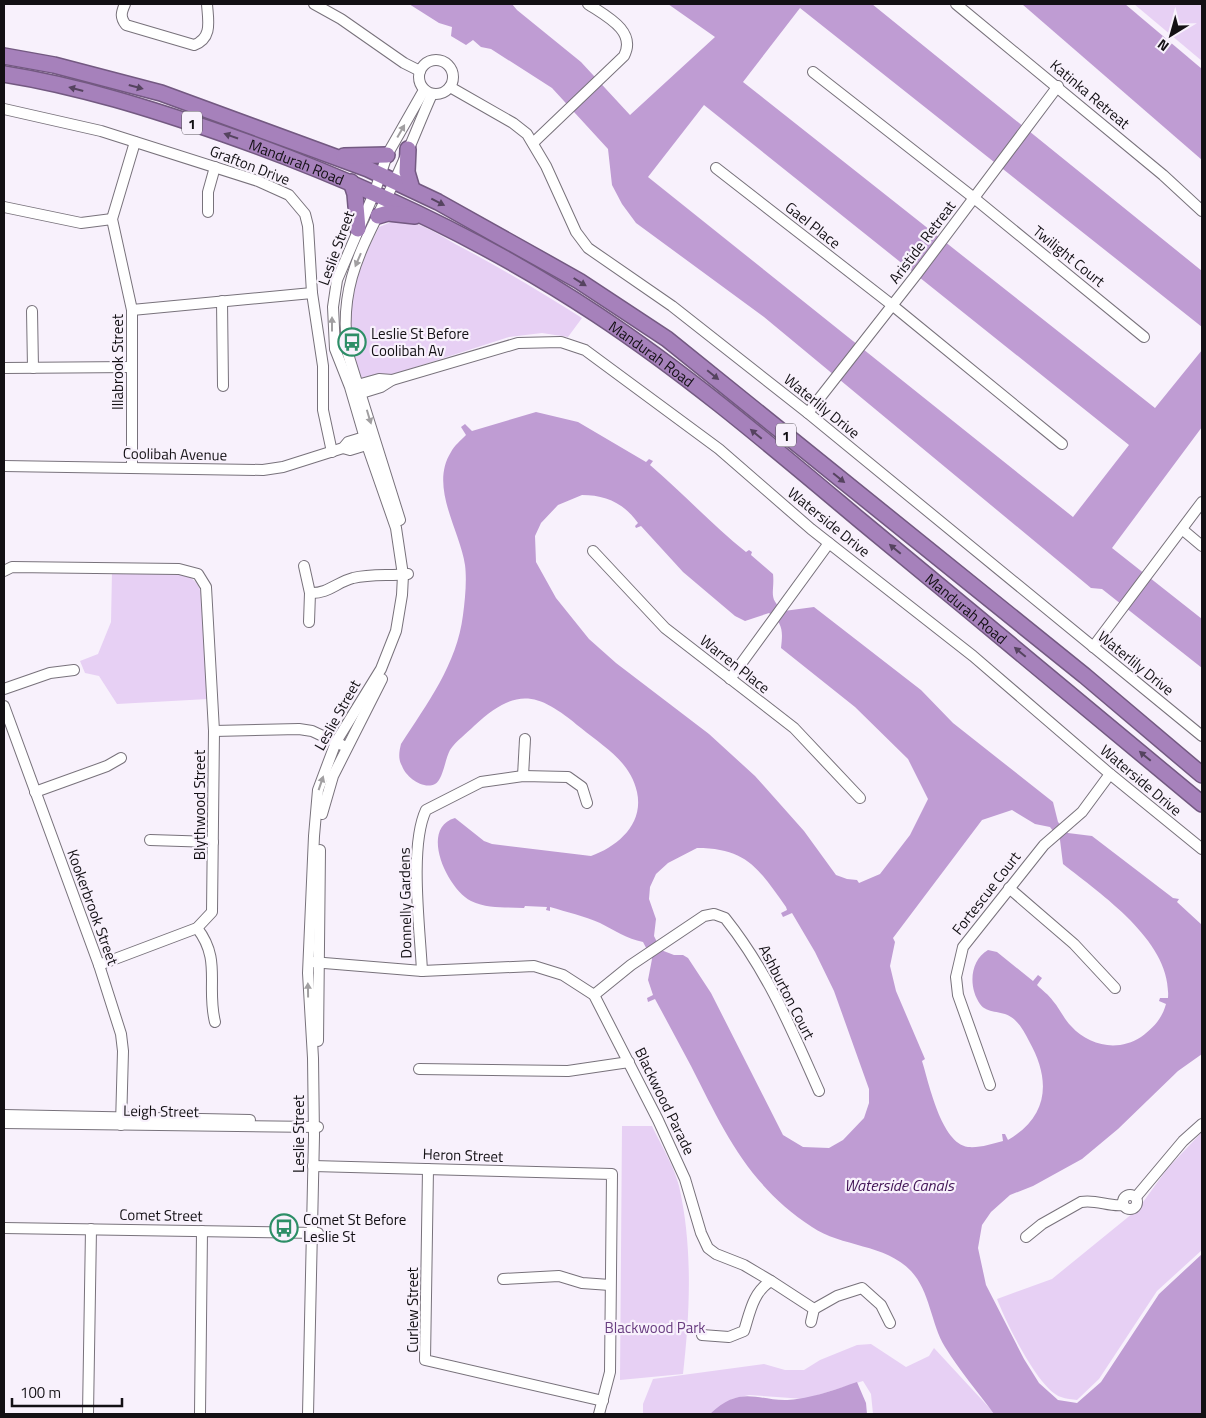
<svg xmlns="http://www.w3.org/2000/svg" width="1206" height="1418" viewBox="0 0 1206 1418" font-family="'Titillium Web',sans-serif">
  <rect width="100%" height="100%" fill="#f8f1fc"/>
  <g fill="#e7d0f4">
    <polygon points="1134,4 1202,4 1202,61"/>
    <path d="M396,220c22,0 43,15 63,26 42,22 83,47 123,72l-14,19 -26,-4 -33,4 -115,37 -31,6c-6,-9 -8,-18 -10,-29 -12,-49 5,-81 26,-124z"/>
    <path d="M112,572l74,3c12,6 14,13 17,25l5,99 -91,5 -18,-28 -14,-3 -5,-12 18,-7 13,-32z"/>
    <path d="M622,1126h30c9,19 22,40 27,60 14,61 11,127 4,188l-63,6z"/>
    <path d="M1202,1132v118l-45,41 -58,88 -22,21c-5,-1 -11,-1 -16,-3 -23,-8 -55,-75 -64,-98l55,-20 86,-70 29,-40z"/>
    <polygon points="871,1344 906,1367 929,1356 934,1348 995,1414 873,1414 871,1394 863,1381 805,1399 749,1395 732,1399 715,1414 643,1414 643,1404 653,1379 764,1364 785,1370 804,1370 820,1360 857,1345"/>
  </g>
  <g fill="#bf9cd3" fill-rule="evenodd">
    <path d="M409,4h103l5,6 64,52 49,53 85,-78 -47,-33h204l330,267v56l-402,-319 -57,74 412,326 47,-58v77l-90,121 90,71v49l-100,-79 -11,-1 -327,-271 -128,-94 -14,-19 -10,-19 -4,-36 -56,-61 -61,-39 -10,-2 -8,-7 -7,5 -15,-9 1,-9 -13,-4zM704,105l425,340 -56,72 -425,-340z"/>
    <polygon points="1022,4 1125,4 1202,69 1202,160"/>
    <path d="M536,412l42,10 68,40 3,-3 4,2 -3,4c33,28 62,60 96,87l3,-2 3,2 -1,3 22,19c2,18 -6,24 11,37l30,-4 107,83 32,33 100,79 5,20 10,11 24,3 81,62 6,1 -2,3 25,23v129l-24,17 -60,58 -36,30 -49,27 -23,9 -19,17 -9,13 -4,23 8,37 38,74 15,24 19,17 19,3 24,-21 58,-88 43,-40v160h-208c-16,-22 -35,-44 -49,-67 -14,-23 -15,-56 -34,-76 -25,-27 -70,-24 -99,-44 -64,-42 -88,-96 -121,-161 -12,-22 -24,-45 -36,-67l-7,3 -1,-4 6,-3 -5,-15 4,-21 -9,-17c-16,-3 -29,-12 -43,-19 -16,-7 -33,-11 -50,-16v4l-4,-1 1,-3 -22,-1 -1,2c-18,-1 -36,1 -53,-7 -24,-12 -52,-73 -16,-83l29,23 8,3 99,12c27,-10 53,-32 46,-64 -7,-31 -33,-45 -56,-64 -43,-36 -64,-42 -107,-2 -8,8 -18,15 -24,24 -5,9 -7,30 -15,34 -12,6 -29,-7 -33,-18 -4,-7 -3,-14 -1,-22 26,-40 56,-80 62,-129 2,-15 4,-35 2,-50 -5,-35 -36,-78 -14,-113 3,-6 10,-12 15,-17l-5,-8 4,-3 7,7zM582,495c23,0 42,8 56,28l-3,3 1,2 5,-2 42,46 52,44 10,5 24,-8c14,10 14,18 12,35l74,59 53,52 20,40 -18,36 -30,39 -21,9 -2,-3 -10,-1 -11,-4 -32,-44 -49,-55 -46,-42 -93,-71 -27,-24 -33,-41 -20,-36 -1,-26 6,-13 17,-18zM1012,810l23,14 15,3 10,13 3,24c40,32 109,78 105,134h-8l-1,3 7,3c-4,15 -13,24 -25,33 -23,15 -52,9 -70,-11 -7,-7 -11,-17 -18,-25 -4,-6 -11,-11 -16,-16l5,-7 -4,-3 -5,6 -36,-29 -9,-2c-18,10 -20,37 -8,54 7,10 21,6 31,13 8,5 14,16 18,24 22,39 20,75 -21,99l-3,-6h-3l1,7c-11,3 -23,7 -35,6 -27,-4 -39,-64 -46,-86l3,-2 -29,-68 -6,-25 5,-24 -2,-4 89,-118zM697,848c50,0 62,21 89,59l1,3 -6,3 2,4 9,-4 23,39 19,39 35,98v14l-5,15 -21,22 -14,8 -26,-1 -20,-12 -72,-142 -23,-35 -5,-3h-9l-13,-5 -7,-14 2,-17 -7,-20 1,-12 6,-13 12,-11z"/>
    <path d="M857,1382l9,21 1,11h-157c34,-33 51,-9 87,-15 21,-3 40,-10 60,-17z"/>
  </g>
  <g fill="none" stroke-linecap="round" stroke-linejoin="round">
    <g stroke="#78727b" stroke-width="12">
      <g id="minor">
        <path d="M125,4c-4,9 -5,13 1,21l68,20c19,-7 14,-25 13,-41"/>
        <polyline points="314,4 341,19 404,63 420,71"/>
        <polyline points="956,4 1163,175 1202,211"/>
        <circle cx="436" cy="77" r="17"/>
        <polyline points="813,72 974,198 1144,337"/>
        <polyline points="450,87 513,123 527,134 546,166 576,232 588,248 672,306 808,413 1202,736"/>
        <polyline points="4,109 101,131 258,181 289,195 305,214 308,226 312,293 323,366 323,410 332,452"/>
        <path d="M533,143l91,-87c13,-25 -18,-40 -36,-52"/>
        <polyline points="716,168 892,305 1062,444"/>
        <polyline points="4,207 81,223 112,219"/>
        <polyline points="208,212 208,192 215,167"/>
        <polyline points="222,301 223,386"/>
        <polyline points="132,310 312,293"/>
        <polyline points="32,311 33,368"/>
        <polyline points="4,368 132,367"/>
        <polyline points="354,386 379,379 392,380"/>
        <polyline points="355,395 381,387 392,380 518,343 561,342 585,350 719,449 811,529 973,656 1110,774 1202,849"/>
        <polyline points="808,413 916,275 1058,86"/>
        <polyline points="343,448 350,450 373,443"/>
        <polyline points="4,466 263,470 283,467 343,448 348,442 371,435"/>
        <polyline points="132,468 132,310 112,219 135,142"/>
        <path d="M400,520l-52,-166c-11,-72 17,-110 46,-172 14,-29 25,-59 38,-88"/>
        <polyline points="1183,530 1202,546"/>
        <polyline points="593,551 665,628 794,728 860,798"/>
        <polyline points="304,566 310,593 309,622"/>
        <polyline points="4,571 12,567 179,569 198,574 206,587 214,731 212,912 197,928 99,965"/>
        <path d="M310,593c18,1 27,-11 43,-15 18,-4 37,-2 55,-4"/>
        <polyline points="1093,647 1202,502"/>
        <polyline points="730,679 829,543"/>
        <polyline points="4,689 50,673 74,670"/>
        <polyline points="4,706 99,965 121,1034 123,1051 121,1125"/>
        <polyline points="214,731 299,729 312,731 342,745"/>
        <polyline points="523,776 525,739"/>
        <polyline points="35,792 107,766 121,758"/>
        <polyline points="322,814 333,776 382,679"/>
        <polyline points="150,840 213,842"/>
        <polyline points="1009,888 1074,944 1115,988"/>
        <path d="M197,928c25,32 9,58 18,94"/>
        <polyline points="312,962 422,971 534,966 563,975 594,995 658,1120 685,1179 701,1233 708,1248 716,1254 744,1265 771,1281 814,1309 837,1296 862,1288 881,1305 890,1323"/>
        <path d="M422,971c-2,-42 -13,-125 4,-161l55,-28 42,-6 45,1 14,10 5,16"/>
        <path d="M594,995l37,-30 73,-49 10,-2 11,4c43,54 66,110 94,173"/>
        <polyline points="318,1041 320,850"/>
        <polyline points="419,1069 568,1071 629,1062"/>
        <polyline points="990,1085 958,995 956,977 963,947 1044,845 1082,812 1110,774"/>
        <polyline points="4,1115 250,1120"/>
        <polyline points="4,1123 318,1127"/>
        <polyline points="313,1166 612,1174 610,1372 599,1414"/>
        <polyline points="428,1169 425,1360 603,1401"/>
        <circle cx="1130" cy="1202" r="7"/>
        <polyline points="1136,1197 1183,1141 1202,1124"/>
        <polyline points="4,1228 318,1233"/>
        <path d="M1026,1237l16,-13 39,-22c15,-3 28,5 42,3"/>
        <polyline points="503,1279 559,1276 582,1283 610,1285"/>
        <polyline points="811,1322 814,1309"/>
        <path d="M702,1335l27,2 15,-6c6,-19 9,-39 27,-50"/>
        <polyline points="88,1414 91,1229"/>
        <polyline points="200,1414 202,1231"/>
        <polyline points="308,1414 314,1136 313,1058 308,973 314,836 318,790 336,742 381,669 396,631 402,595 403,575 396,528 367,445 350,387 335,349 333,307 337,280 375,191 387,155 424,90"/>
      </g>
    </g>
    <g stroke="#735981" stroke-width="18">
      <g id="highway">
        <polyline points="4,56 54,65 161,93 368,169 438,202 579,281 667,339 1085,676 1202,775"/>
        <path id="s1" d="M4,74c75,12 148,35 220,60 131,46 256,103 372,180 94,62 179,135 265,207 114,94 228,189 341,283"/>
        <polyline points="408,149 407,172 412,189"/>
        <polyline points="344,156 387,155"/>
        <polyline points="351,182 355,194 358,229"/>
        <polyline points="378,216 388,213 415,216"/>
      </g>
    </g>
    <use href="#minor" stroke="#fff" stroke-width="10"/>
    <use href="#highway" stroke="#a681bb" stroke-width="15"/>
  </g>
  <defs><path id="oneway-solid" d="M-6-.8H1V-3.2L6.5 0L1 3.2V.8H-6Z" transform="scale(1.25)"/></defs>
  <g fill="#55435f">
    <use href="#oneway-solid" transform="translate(136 87) rotate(15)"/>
    <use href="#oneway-solid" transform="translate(76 89) rotate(-165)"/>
    <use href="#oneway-solid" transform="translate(231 136) rotate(-161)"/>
    <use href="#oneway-solid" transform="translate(438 202) rotate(27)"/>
    <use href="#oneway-solid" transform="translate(580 282) rotate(32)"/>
    <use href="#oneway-solid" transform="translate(713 375) rotate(39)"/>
    <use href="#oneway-solid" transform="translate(756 434) rotate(-140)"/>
    <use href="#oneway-solid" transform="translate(839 478) rotate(39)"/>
    <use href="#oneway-solid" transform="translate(895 549) rotate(-140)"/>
    <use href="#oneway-solid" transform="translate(1020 652) rotate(-140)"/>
    <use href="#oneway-solid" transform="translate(1145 756) rotate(-140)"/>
  </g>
  <g fill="#a19fa1">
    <use href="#oneway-solid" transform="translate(401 131) rotate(-60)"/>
    <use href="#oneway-solid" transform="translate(358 260) rotate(113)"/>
    <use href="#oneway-solid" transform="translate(332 324) rotate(-90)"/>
    <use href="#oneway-solid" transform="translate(369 417) rotate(73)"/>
    <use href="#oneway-solid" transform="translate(321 783) rotate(-71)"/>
    <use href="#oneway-solid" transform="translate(308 990) rotate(-91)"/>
  </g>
  <defs>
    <g id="bus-ring" transform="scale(1.4375)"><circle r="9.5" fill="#f8f1fc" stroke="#2d8e67" stroke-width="1.5"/><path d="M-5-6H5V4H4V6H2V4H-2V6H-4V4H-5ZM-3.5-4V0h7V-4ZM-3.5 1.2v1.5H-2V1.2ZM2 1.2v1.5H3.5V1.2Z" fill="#2d8e67"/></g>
  </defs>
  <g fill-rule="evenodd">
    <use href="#bus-ring" x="352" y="342"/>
    <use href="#bus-ring" x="284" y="1228"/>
  </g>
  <g text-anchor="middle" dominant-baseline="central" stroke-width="4.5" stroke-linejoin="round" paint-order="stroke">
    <g fill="#f8f1fc" stroke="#58545a" stroke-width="1">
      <rect x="182" y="111.5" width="20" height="23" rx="4"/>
      <rect x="776" y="423.5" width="20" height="23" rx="4"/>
    </g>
    <g font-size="14" font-weight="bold" fill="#131014">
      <text x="192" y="123">1</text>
      <text x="786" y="435">1</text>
    </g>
    <g font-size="15" fill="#131014" stroke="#f8f1fc">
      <text transform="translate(1090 94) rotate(40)">Katinka Retreat</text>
      <text stroke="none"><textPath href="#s1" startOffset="306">Mandurah Road</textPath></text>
      <text transform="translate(250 165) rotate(21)">Grafton Drive</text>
      <text transform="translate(813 225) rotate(38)">Gael Place</text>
      <text transform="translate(922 242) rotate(-53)">Aristide Retreat</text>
      <text transform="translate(336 248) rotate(-70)">Leslie Street</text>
      <text transform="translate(1069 256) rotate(39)">Twilight Court</text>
      <text stroke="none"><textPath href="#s1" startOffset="711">Mandurah Road</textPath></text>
      <text transform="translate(117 362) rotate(-90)">Illabrook Street</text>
      <text transform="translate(822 406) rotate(39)">Waterlily Drive</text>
      <text transform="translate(175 454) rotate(1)">Coolibah Avenue</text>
      <text transform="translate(829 522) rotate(39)">Waterside Drive</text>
      <text stroke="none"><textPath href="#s1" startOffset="1116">Mandurah Road</textPath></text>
      <text transform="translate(1136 663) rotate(39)">Waterlily Drive</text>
      <text transform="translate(735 664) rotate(38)">Warren Place</text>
      <text transform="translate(337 715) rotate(-61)">Leslie Street</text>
      <text transform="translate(1141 780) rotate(40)">Waterside Drive</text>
      <text transform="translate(199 805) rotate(-90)">Blythwood Street</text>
      <text transform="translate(986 893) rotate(-52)">Fortescue Court</text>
      <text transform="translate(405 903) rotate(-91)">Donnelly Gardens</text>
      <text transform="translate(93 907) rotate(70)">Kookerbrook Street</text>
      <text transform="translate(787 992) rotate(63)">Ashburton Court</text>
      <text transform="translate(665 1101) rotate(64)">Blackwood Parade</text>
      <text transform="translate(161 1111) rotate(1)">Leigh Street</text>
      <text transform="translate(298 1134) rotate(-90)">Leslie Street</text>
      <text transform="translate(463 1155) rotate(2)">Heron Street</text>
      <text transform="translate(161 1215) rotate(1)">Comet Street</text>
      <text transform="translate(412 1310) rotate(-90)">Curlew Street</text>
    </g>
    <g font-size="15" fill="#131014" stroke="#f8f1fc" text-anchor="start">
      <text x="371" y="333">Leslie St Before<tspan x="371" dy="17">Coolibah Av</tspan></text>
      <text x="303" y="1219">Comet St Before<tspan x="303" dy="17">Leslie St</tspan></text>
    </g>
    <g font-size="15" fill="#693d80" stroke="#f8f1fc">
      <text x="655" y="1327">Blackwood Park</text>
    </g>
    <g font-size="16" font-style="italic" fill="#411455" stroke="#f8f1fc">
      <text x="899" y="1185">Waterside Canals</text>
    </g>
  </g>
  <rect width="1206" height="1418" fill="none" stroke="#131014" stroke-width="10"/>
  <g transform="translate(1171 35) rotate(217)" stroke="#f8f1fc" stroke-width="4" paint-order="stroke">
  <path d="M0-4L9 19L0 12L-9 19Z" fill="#131014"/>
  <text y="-8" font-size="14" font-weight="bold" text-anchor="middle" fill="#131014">N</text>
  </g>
  <path d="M12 1398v8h110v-8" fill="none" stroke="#131014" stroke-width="2.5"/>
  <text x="20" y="1398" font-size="15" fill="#131014" stroke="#f8f1fc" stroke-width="4" paint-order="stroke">100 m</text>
</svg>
